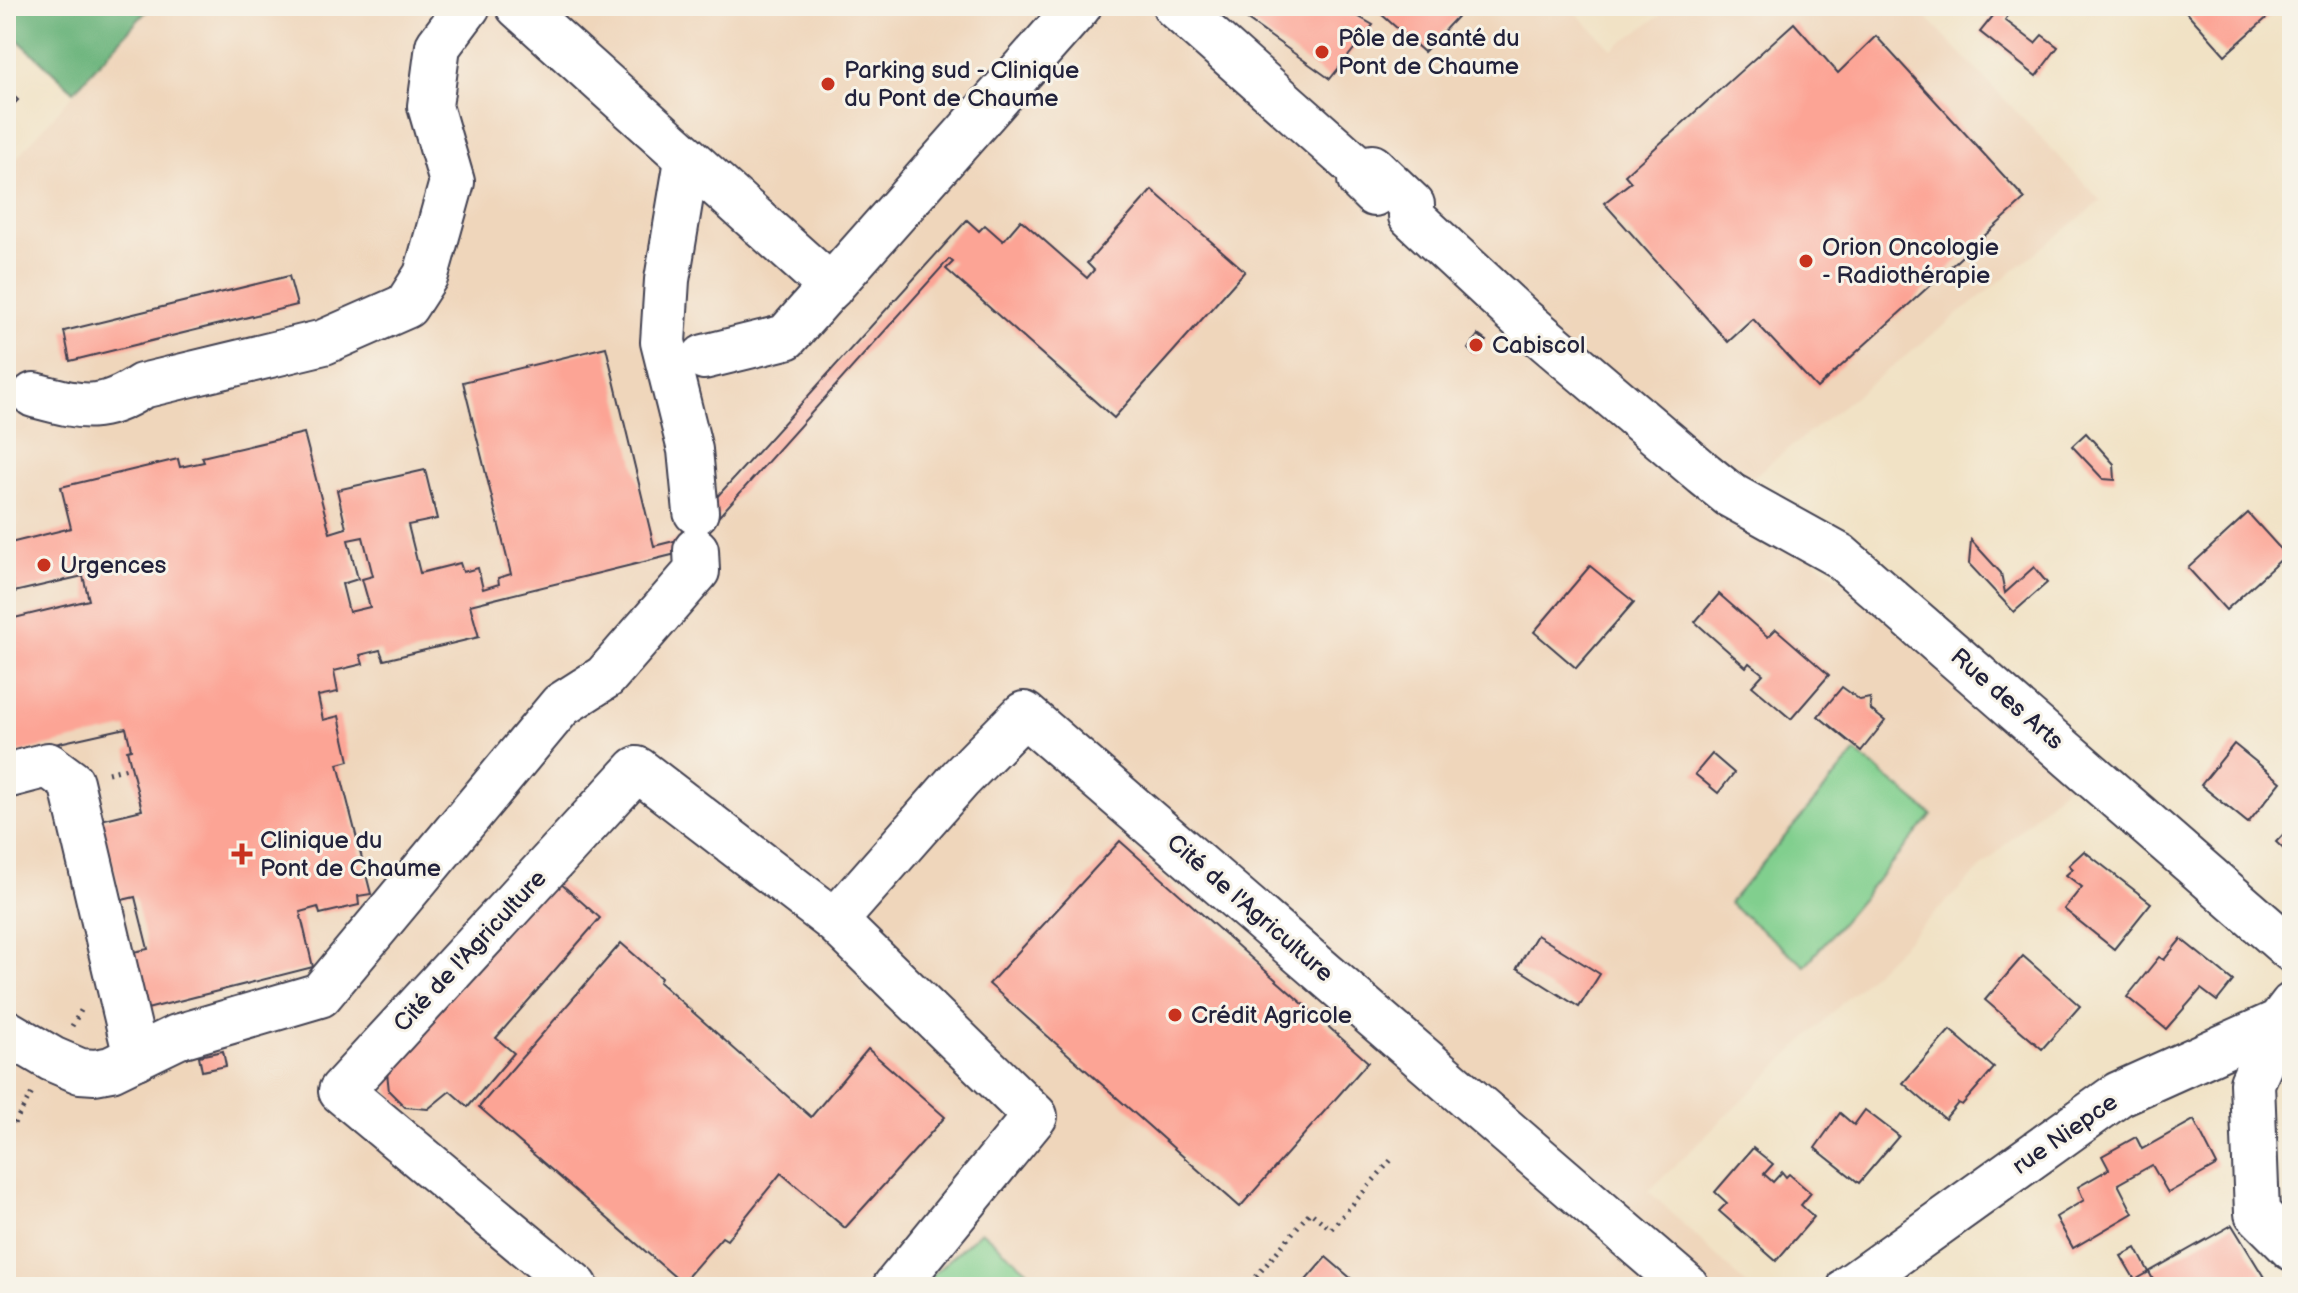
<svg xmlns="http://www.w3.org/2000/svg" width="2298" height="1293" viewBox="0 0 2298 1293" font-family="'Balsamiq Sans',sans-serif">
  <rect width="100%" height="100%" fill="#f7f3e8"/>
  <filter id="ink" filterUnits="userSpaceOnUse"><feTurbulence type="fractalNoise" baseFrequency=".0125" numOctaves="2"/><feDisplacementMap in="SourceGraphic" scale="16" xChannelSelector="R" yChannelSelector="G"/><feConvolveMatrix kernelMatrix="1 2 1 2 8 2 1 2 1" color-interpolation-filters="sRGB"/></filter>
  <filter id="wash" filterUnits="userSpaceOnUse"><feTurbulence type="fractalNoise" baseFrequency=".006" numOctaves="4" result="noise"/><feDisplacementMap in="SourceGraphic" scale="32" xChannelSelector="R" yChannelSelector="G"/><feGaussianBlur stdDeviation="1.8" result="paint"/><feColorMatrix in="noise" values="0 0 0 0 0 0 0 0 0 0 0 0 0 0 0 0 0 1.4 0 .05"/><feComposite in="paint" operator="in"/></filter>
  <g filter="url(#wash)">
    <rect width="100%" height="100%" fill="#f1e2c5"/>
    <polygon fill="#efd6bb" points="151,6 1569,6 1612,49 1674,6 1916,6 2101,201 1730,495 2085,767 1649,1191 1749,1287 6,1287 6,170"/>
    <g fill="#81cf8e" stroke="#527864" stroke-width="2">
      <polygon points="1856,752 1932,815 1805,966 1729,903"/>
      <polygon points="981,1231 1047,1287 919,1287"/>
    </g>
    <polygon fill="#68b279" stroke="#456a5a" stroke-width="2" points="6,6 151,6 74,91 6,29"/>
    <g id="blocks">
      <g fill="#fca495" fill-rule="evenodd">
        <polygon points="1228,6 1340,6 1373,25 1330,79"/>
        <polygon points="1372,6 1467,6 1424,52"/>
        <polygon points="2001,6 2010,13 2005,20 2035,43 2042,35 2058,47 2036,76 1980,32"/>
        <polygon points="2181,6 2280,6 2225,55"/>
        <polygon points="1794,23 1838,73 1876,36 2025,199 1817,388 1753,319 1728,342 1604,203 1631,182 1625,175"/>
        <polygon points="6,89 18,100 6,112"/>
        <path d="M1152,190l93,81 -131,147 -168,-149 7,-7 -4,-3 -261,292 -218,54 9,32 -95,23 -4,-10 -20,5 3,9 -29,7 4,21 -20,4 5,24 16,-4 10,45 -11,3 33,130 -13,2 1,9 -39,9 -2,-7 -18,5 13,55 -166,42 -14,-57 15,-3 -13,-52 -13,3 -21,-80 41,-10 -15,-60 4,-1 -5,-21 -120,27v-135l83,-20 -6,-24 -69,16 -8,-48 65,-16 -10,-41 117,-28 2,8 24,-5 -2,-5 102,-24 26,100 16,-5 -9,-38 88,-20 12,49 -29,6 12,48 40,-10 3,9 15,-4 5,21 16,-5 -1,-6 13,-4 -48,-192 143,-35 48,199 24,-6 289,-320 12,11 6,-6 18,16 18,-21 66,58 7,-8 -7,-7zM363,537l10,39 -11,3 8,28 -21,5 -7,-28 16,-5 -10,-39z"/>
        <polygon points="289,276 297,305 70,361 64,331"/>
        <polygon points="1478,335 1486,341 1474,355 1468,349"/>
        <polygon points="2086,433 2114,464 2115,480 2103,479 2072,446"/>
        <polygon points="2248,513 2286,555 2226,610 2188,568"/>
        <polygon points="1971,540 2001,573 2005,593 2034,567 2047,583 2014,612 1969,564"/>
        <polygon points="1590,566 1634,602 1576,668 1534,632"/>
        <polygon points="1719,594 1768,637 1776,629 1829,675 1791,719 1752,686 1763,674 1749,663 1746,667 1695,622"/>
        <polygon points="1842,687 1860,700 1870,698 1871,710 1885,721 1861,751 1818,716"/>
        <polygon points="2234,744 2281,782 2248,823 2201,785"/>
        <polygon points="1712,754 1734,773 1718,793 1695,774"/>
        <polygon points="2292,825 2292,857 2276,842"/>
        <polygon points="1120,841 1368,1062 1240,1207 989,984"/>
        <polygon points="2084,851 2151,903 2114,949 2064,909 2082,887 2066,875 2073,869 2069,865"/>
        <polygon points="551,875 600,918 496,1038 514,1053 468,1107 450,1091 428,1109 405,1107 389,1091 387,1072"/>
        <polygon points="1537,935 1600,974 1579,1007 1517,968"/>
        <polygon points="2181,939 2233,981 2217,1001 2201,989 2166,1029 2127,997 2159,957 2164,960"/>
        <polygon points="621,943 661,978 659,982 811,1117 868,1049 945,1117 845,1228 781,1173 727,1240 722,1237 682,1283 479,1107"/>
        <polygon points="2023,956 2080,1006 2042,1049 1985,1000"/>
        <polygon points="1950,1030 1994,1068 1962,1105 1958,1103 1945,1119 1903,1083"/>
        <polygon points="223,1051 226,1066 202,1071 199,1056"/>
        <polygon points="1865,1110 1899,1136 1859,1183 1815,1148 1840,1113 1854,1125"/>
        <polygon points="2194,1120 2217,1165 2168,1193 2152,1165 2118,1184 2133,1213 2073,1248 2056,1217 2084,1200 2078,1187 2109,1169 2102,1156 2136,1137 2142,1149"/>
        <polygon points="1753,1148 1773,1164 1764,1174 1773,1182 1782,1172 1786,1177 1789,1174 1811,1193 1801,1205 1814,1217 1776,1261 1719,1211 1727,1203 1715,1192"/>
        <polygon points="2232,1225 2270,1287 2157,1287 2149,1272"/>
        <polygon points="2136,1248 2149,1272 2135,1280 2121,1256"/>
        <polygon points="1326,1257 1361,1287 1300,1287"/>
      </g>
    </g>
  </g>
  <g filter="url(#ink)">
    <use href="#blocks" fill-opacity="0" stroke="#413f50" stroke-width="2"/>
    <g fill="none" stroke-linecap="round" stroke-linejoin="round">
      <g stroke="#413f50" stroke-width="48">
        <g id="minor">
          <polyline points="518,6 831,287"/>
          <polyline points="1175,6 1360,170 1360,180 1374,194"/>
          <polyline points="687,160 667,280 663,342 690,450 696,512"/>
          <polyline points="1360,170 1372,167 1412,205 1411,216 1524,321 1704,474 1730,495 1840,556 2292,950"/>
          <polyline points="704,357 786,337 1079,6"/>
          <path d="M34,395c46,12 66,19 108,-9l182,-44 82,-36 20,-31 26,-93 -22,-76 8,-60 30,-40"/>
          <polyline points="6,776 48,765 71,782 136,1057"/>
          <polyline points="2279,1022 2252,1083 2257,1213 2292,1248"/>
          <polyline points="6,1032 52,1059 80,1071 95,1072 111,1069 177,1037 320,995 561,705 605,677 697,571 696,550"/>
          <polyline points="576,1287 341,1091 637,769 835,921"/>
          <polyline points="895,1287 1035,1116 835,921 960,779 1024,714 1687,1287"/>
          <polyline points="1850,1287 2119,1094 2279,1022 2292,1005"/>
        </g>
      </g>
      <g stroke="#413f50" stroke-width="5" stroke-dasharray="2 6" stroke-linecap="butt">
        <polyline points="108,773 131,767"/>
        <polyline points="72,1026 83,1007"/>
        <polyline points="6,1137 32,1093"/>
        <polyline points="1251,1283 1310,1212 1331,1229 1392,1159"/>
      </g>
      <use href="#minor" stroke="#fff" stroke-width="44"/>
    </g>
  </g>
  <g fill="#c8321e" stroke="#f7f3e8" stroke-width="3">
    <circle cx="1322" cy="52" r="8"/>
    <circle cx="828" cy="84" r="8"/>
    <circle cx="1806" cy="261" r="8"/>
    <circle cx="1476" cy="345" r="8"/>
    <circle cx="44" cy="565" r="8"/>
    <path d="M238 842h8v8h8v8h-8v8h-8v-8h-8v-8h8z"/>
    <circle cx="1175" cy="1015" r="8"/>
  </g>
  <g text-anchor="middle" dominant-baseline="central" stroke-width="6" stroke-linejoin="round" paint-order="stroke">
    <g font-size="24" fill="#22223b" stroke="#f7f3e8" text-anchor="start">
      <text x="1338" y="38">Pôle de santé du<tspan x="1338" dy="28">Pont de Chaume</tspan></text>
      <text x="844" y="70">Parking sud - Clinique<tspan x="844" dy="28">du Pont de Chaume</tspan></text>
      <text x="1822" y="247">Orion Oncologie<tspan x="1822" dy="28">- Radiothérapie</tspan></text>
      <text x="1492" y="345">Cabiscol</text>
      <text x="60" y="565">Urgences</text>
      <text x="260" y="840">Clinique du<tspan x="260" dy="28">Pont de Chaume</tspan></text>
      <text x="1191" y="1015">Crédit Agricole</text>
    </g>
    <g font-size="24" fill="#22223b" stroke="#f7f3e8">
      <text transform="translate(2007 699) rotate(41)">Rue des Arts</text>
      <text transform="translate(1250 908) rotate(41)">Cité de l'Agriculture</text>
      <text transform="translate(470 951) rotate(-47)">Cité de l'Agriculture</text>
      <text transform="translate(2065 1134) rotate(-35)">rue Niepce</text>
    </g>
  </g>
  <rect width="2298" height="1293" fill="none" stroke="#f7f3e8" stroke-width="32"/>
</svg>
